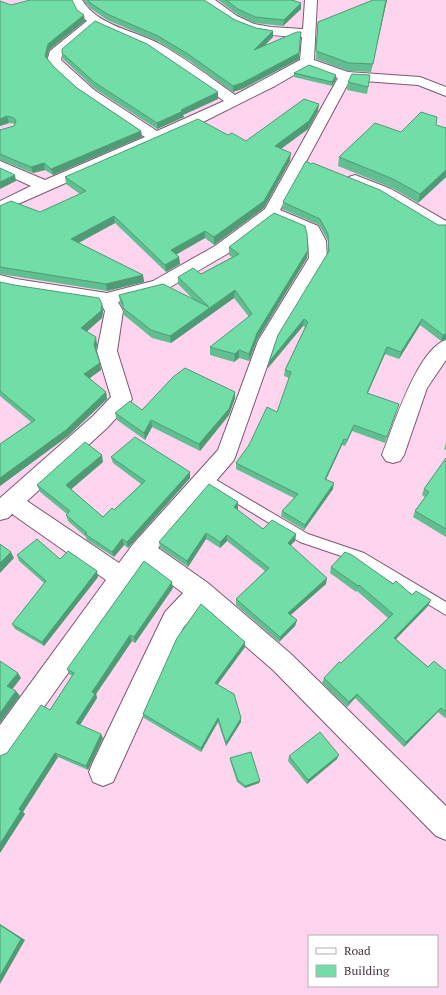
<svg xmlns="http://www.w3.org/2000/svg" width="446" height="995" viewBox="0 0 446 995" font-family="'PT Serif',serif">
  <rect width="100%" height="100%" fill="#ffd4ef"/>
  <g fill="none" stroke-linecap="round" stroke-linejoin="round">
    <g stroke="#7c5770" stroke-width="2">
      <polygon id="lane" points="206,474 308,534 364,553 446,602 446,615 356,561 300,542 202,482 200,479 202,476"/>
    </g>
    <g stroke="#7c5770" stroke-width="2">
      <g id="street">
        <path d="M70,0h12c16,26 51,30 76,43 27,15 52,34 77,52l65,-35 2,-23c-34,-1 -59,-3 -87,-25 -5,-4 -11,-7 -14,-12h14l22,16 17,8 17,3 32,2 2,-29h12l-3,60 34,12 72,5 26,10v9l-28,-11 -68,-5 -70,130 38,16 8,15 1,17 -51,83 -42,119 -76,88 50,35 83,71 155,152v34l-10,-4 -163,-166 -72,-63 -18,21 -70,154 -10,4 -10,-4 -4,-10 4,-10 72,-150 18,-19 -38,-28 -136,191 -9,4v-35l106,-145 -94,-66 -4,4 -8,2v-22l93,-82 18,-19 -14,-46 8,-40 -4,-7 -85,-13 -16,-4v-12l16,4 91,14 46,-12 62,-35 50,-37 73,-131 -30,-11 -33,19 -76,38 -199,88v-11l31,-15 -31,-14v-11l45,19 100,-43c-30,-20 -77,-46 -98,-76l3,-10 37,-30 -8,-6zM96,26l52,23 46,30 30,22 -67,30 -63,-41 -33,-30 1,-5zM273,219l32,14 3,8 1,17 -51,83 -40,109 -84,93 -15,20 -92,-62 80,-73 22,-24 3,-5 -15,-48 6,-40 -5,-9 47,-12 62,-36z"/>
        <polygon points="355,175 391,189 446,221 446,230 437,230 379,195 349,183 347,180 349,177"/>
        <path d="M446,340v20l-19,28 -23,67 -4,6 -7,2 -7,-2 -4,-6c11,-27 35,-106 64,-115z"/>
      </g>
    </g>
    <use href="#lane" fill="#fff" fill-rule="evenodd"/>
    <use href="#street" fill="#fff" fill-rule="evenodd"/>
  </g>
  <g fill="#61be90">
    <polygon points="83,0 204,0 235,20 256,28 273,31 273,37 264,46 301,32 299,59 242,89 233,92 188,60 159,42 107,20 90,8"/>
    <polygon points="218,0 293,0 293,1 301,3 301,9 283,26 254,23 238,15"/>
    <polygon points="373,0 387,0 371,72 348,71 316,59 318,22"/>
    <polygon points="0,1 11,5 77,10 85,21 49,50 47,58 54,67 77,88 141,131 142,137 53,175 45,170 33,173 0,160 0,130 14,126 15,124 9,123 0,126"/>
    <polygon points="62,53 218,99 183,115 184,117 157,129 95,89 63,59"/>
    <polygon points="294,73 336,75 336,79 332,86 294,77"/>
    <polygon points="348,82 369,83 367,94 347,90"/>
    <polygon points="318,111 308,129 281,149 290,161 264,208 214,245 205,238 176,255 179,257 180,264 166,272 115,223 79,243 143,275 144,282 107,291 0,274 0,206 40,212 80,194 66,184 65,177 228,135 246,141"/>
    <polygon points="436,125 446,128 446,177 418,203 392,188 338,166 339,157 401,132"/>
    <polygon points="311,164 380,190 446,339 441,341 420,325 399,359 385,354 368,393 397,410 385,443 352,431 345,446 342,445 326,479 333,489 304,530 281,516 282,511 294,498 236,469 236,463 277,412 289,378 284,376 285,370 305,327 303,326 268,368 269,362 328,253 328,241 319,225 282,209 283,202"/>
    <polygon points="229,247 307,258 257,340 249,361 239,358 234,362 210,355 210,347 249,317 234,298 171,343 152,338 124,315 123,308 120,303 119,295 193,299 178,284 178,277 201,274 232,257 229,255"/>
    <polygon points="0,282 103,311 102,318 87,331 97,344 96,350 101,370 89,378 106,392 107,399 68,436 0,486 0,444 31,422 0,396"/>
    <polygon points="235,392 235,398 229,415 200,451 152,427 145,440 117,420 115,413 142,410"/>
    <polygon points="446,443 446,450 444,449"/>
    <polygon points="111,457 190,472 190,478 128,548 124,545 114,557 87,540 86,537 68,521 66,515 67,514 40,492 37,485 103,462 71,489 103,517 114,510 141,484 113,463"/>
    <polygon points="446,458 446,537 413,517 415,511 425,497 422,495 424,489"/>
    <polygon points="238,509 237,510 263,529 296,534 295,541 290,545 326,584 291,615 297,620 295,626 279,642 236,605 236,599 265,571 227,541 220,548 206,539 188,567 160,548 159,542"/>
    <polygon points="17,555 60,559 98,577 44,646 15,629 12,624 44,583 19,561"/>
    <polygon points="331,567 393,584 412,595 428,606 396,639 428,667 446,671 446,717 445,718 438,712 404,747 355,698 347,707 322,683 324,678 341,663 388,618 357,591 356,592 330,573"/>
    <polygon points="173,588 135,643 132,641 96,694 97,698 80,725 103,738 88,770 58,757 23,812 25,814 0,853 7,753 50,710 72,676 69,674 67,669"/>
    <polygon points="245,647 217,685 241,722 226,746 218,722 201,752 144,718 143,714"/>
    <polygon points="289,756 337,759 307,784 288,761"/>
    <polygon points="230,758 260,781 259,783 245,788 237,782 230,760"/>
  </g>
  <g fill="#4f9b75">
    <polygon points="386,0 387,0 371,72 373,64"/>
    <polygon points="301,3 301,9 283,26 284,20"/>
    <polygon points="84,15 85,21 49,50 46,62 45,56 48,44"/>
    <polygon points="273,31 273,37 254,56 254,50"/>
    <polygon points="299,53 299,59 242,89 233,92 233,86"/>
    <polygon points="336,75 336,79 332,86 332,82"/>
    <polygon points="218,92 218,99 183,115 184,117 157,129 157,123 181,110"/>
    <polygon points="319,104 318,111 308,129 275,153 275,146"/>
    <polygon points="7,116 9,123 0,126 0,119"/>
    <polygon points="141,131 142,137 53,175 51,169"/>
    <polygon points="291,153 290,161 264,208 214,245 214,237"/>
    <polygon points="44,163 45,170 33,173 31,167"/>
    <polygon points="446,170 446,177 418,203 420,194"/>
    <polygon points="15,175 16,181 0,189 0,182"/>
    <polygon points="114,216 115,223 72,246 71,239"/>
    <polygon points="205,231 205,238 171,257 171,250"/>
    <polygon points="308,250 307,258 257,340 249,361 249,354 257,333"/>
    <polygon points="179,257 180,264 166,272 165,265"/>
    <polygon points="143,275 144,282 107,291 106,284"/>
    <polygon points="235,290 234,298 171,343 170,336"/>
    <polygon points="102,304 103,311 102,318 83,335 81,328"/>
    <polygon points="304,319 303,326 268,368 269,362"/>
    <polygon points="422,319 420,325 399,359 401,352"/>
    <polygon points="446,334 446,339 441,341 443,335"/>
    <polygon points="96,337 97,344 96,351 94,345"/>
    <polygon points="387,347 385,354 365,399 367,393"/>
    <polygon points="239,350 239,358 234,362 235,354"/>
    <polygon points="100,363 101,370 86,381 84,374"/>
    <polygon points="106,392 107,399 68,436 0,486 0,478"/>
    <polygon points="235,392 235,398 229,415 200,451 199,444"/>
    <polygon points="151,420 152,427 145,440 144,433"/>
    <polygon points="354,425 352,431 345,446 347,440"/>
    <polygon points="344,439 342,445 324,484 325,479"/>
    <polygon points="102,455 103,462 68,492 66,485"/>
    <polygon points="190,472 190,478 128,548 127,542"/>
    <polygon points="334,483 333,489 304,530 305,525"/>
    <polygon points="238,502 238,509 234,514 234,507"/>
    <polygon points="206,533 206,539 188,567 187,561"/>
    <polygon points="296,534 295,541 287,549 288,543"/>
    <polygon points="227,535 227,541 220,548 220,542"/>
    <polygon points="122,539 124,545 114,557 112,552"/>
    <polygon points="11,552 14,558 0,573 0,563"/>
    <polygon points="97,571 98,577 44,646 42,642"/>
    <polygon points="327,578 326,584 287,618 288,613"/>
    <polygon points="172,582 173,588 135,643 134,637"/>
    <polygon points="431,600 428,606 392,643 394,638"/>
    <polygon points="297,620 295,626 279,642 280,637"/>
    <polygon points="130,635 132,641 96,694 97,698 78,728 76,723 92,692"/>
    <polygon points="245,642 245,647 215,688 215,683"/>
    <polygon points="18,673 21,678 11,691 7,686"/>
    <polygon points="16,691 20,696 0,723 0,713"/>
    <polygon points="357,694 355,698 347,707 349,702"/>
    <polygon points="441,708 438,712 404,747 406,742"/>
    <polygon points="218,718 218,722 201,752 201,748"/>
    <polygon points="241,718 241,722 226,746 226,743"/>
    <polygon points="101,734 103,738 88,770 86,766"/>
    <polygon points="55,753 58,757 23,812 25,814 0,853 0,844 19,809"/>
    <polygon points="339,755 337,759 307,784 308,780"/>
    <polygon points="260,781 259,783 245,788 245,786"/>
    <polygon points="0,924 25,940 0,984"/>
  </g>
  <g fill="#71dda7" stroke="#4f9b75">
    <polygon points="30,0 72,0 77,10 84,15 48,44 45,56 54,67 77,88 141,131 51,169 44,163 31,167 0,154 0,130 14,126 16,121 14,118 7,116 0,119 0,1 11,5"/>
    <polygon points="88,0 204,0 235,20 256,28 273,31 254,50 297,32 301,32 299,53 242,83 233,86 188,54 158,36 107,14 89,2"/>
    <polygon points="226,0 292,0 301,3 284,20 255,17 238,9"/>
    <polygon points="373,0 386,0 373,64 349,63 316,51 318,22"/>
    <polygon points="95,21 147,44 218,92 181,110 183,111 157,123 94,82 62,53 62,49"/>
    <polygon points="309,65 336,75 332,82 294,73"/>
    <polygon points="352,74 370,75 368,87 348,82"/>
    <polygon points="304,99 319,104 309,121 275,146 291,153 264,201 214,237 205,231 171,250 179,257 165,265 114,216 71,239 143,275 106,284 0,267 0,206 11,201 40,212 86,191 65,177 198,119 228,135 232,133 246,141"/>
    <polygon points="421,112 437,117 436,125 446,128 446,170 420,194 393,179 339,157 375,123 401,132"/>
    <polygon points="306,161 311,164 313,163 380,190 438,225 446,225 446,334 443,335 422,319 401,352 387,347 367,393 399,404 387,437 354,425 347,440 344,439 325,479 334,483 305,525 282,511 298,494 236,463 249,445 267,407 277,412 291,372 285,370 308,322 304,319 269,362 278,335 329,251 328,234 320,219 283,202"/>
    <polygon points="0,168 15,175 0,182"/>
    <polygon points="274,213 305,226 307,234 308,250 257,333 249,354 239,350 235,354 210,347 252,314 235,290 170,336 151,330 123,308 123,303 119,295 163,284 209,307 178,277 193,268 201,274 239,254 229,247"/>
    <polygon points="0,282 14,285 99,298 102,304 101,311 81,328 96,337 94,345 100,363 84,374 106,392 66,430 0,478 0,444 35,420 0,391"/>
    <polygon points="185,368 235,392 229,409 199,444 151,420 144,433 115,413 130,401 142,410 173,377"/>
    <polygon points="135,437 190,472 127,542 122,539 112,552 85,534 87,533 66,515 70,511 37,485 85,442 102,455 66,485 103,517 112,508 114,510 145,481 111,457"/>
    <polygon points="446,458 446,529 415,511 429,492 424,489"/>
    <polygon points="209,484 238,502 234,507 263,529 272,520 296,534 288,543 327,578 288,613 297,620 280,637 236,599 269,568 227,535 220,542 206,533 187,561 159,542"/>
    <polygon points="37,539 60,559 68,551 97,571 42,642 12,624 46,581 17,555"/>
    <polygon points="0,544 11,552 0,563"/>
    <polygon points="345,552 352,555 393,584 396,581 412,595 416,591 431,600 394,638 428,667 434,661 446,671 446,712 441,708 406,742 357,694 349,702 324,678 339,662 341,663 393,614 359,585 358,586 331,567"/>
    <polygon points="144,561 172,582 134,637 130,635 92,692 95,694 76,723 101,734 86,766 55,753 19,809 21,811 0,844 0,756 7,753 41,705 50,710 74,673 67,669"/>
    <polygon points="201,604 245,642 215,683 234,694 241,718 226,743 218,718 201,748 143,714 177,638"/>
    <polygon points="0,661 18,673 7,686 16,691 0,713"/>
    <polygon points="320,732 339,755 308,780 289,756"/>
    <polygon points="251,752 260,781 245,786 238,780 230,758"/>
    <polygon points="0,925 21,939 0,976"/>
  </g>
  <rect x="308" y="935" width="130" height="52" fill="#ffffff" stroke="#b4adb2"/>
  <rect x="316" y="948" width="20" height="6" fill="#ffffff" stroke="#b4adb2"/>
  <text x="344" y="955" font-size="12" fill="#44333e">Road</text>
  <rect x="316" y="965" width="20" height="12" fill="#71dda7" stroke="#b4adb2"/>
  <text x="344" y="975" font-size="12" fill="#44333e">Building</text>
</svg>
